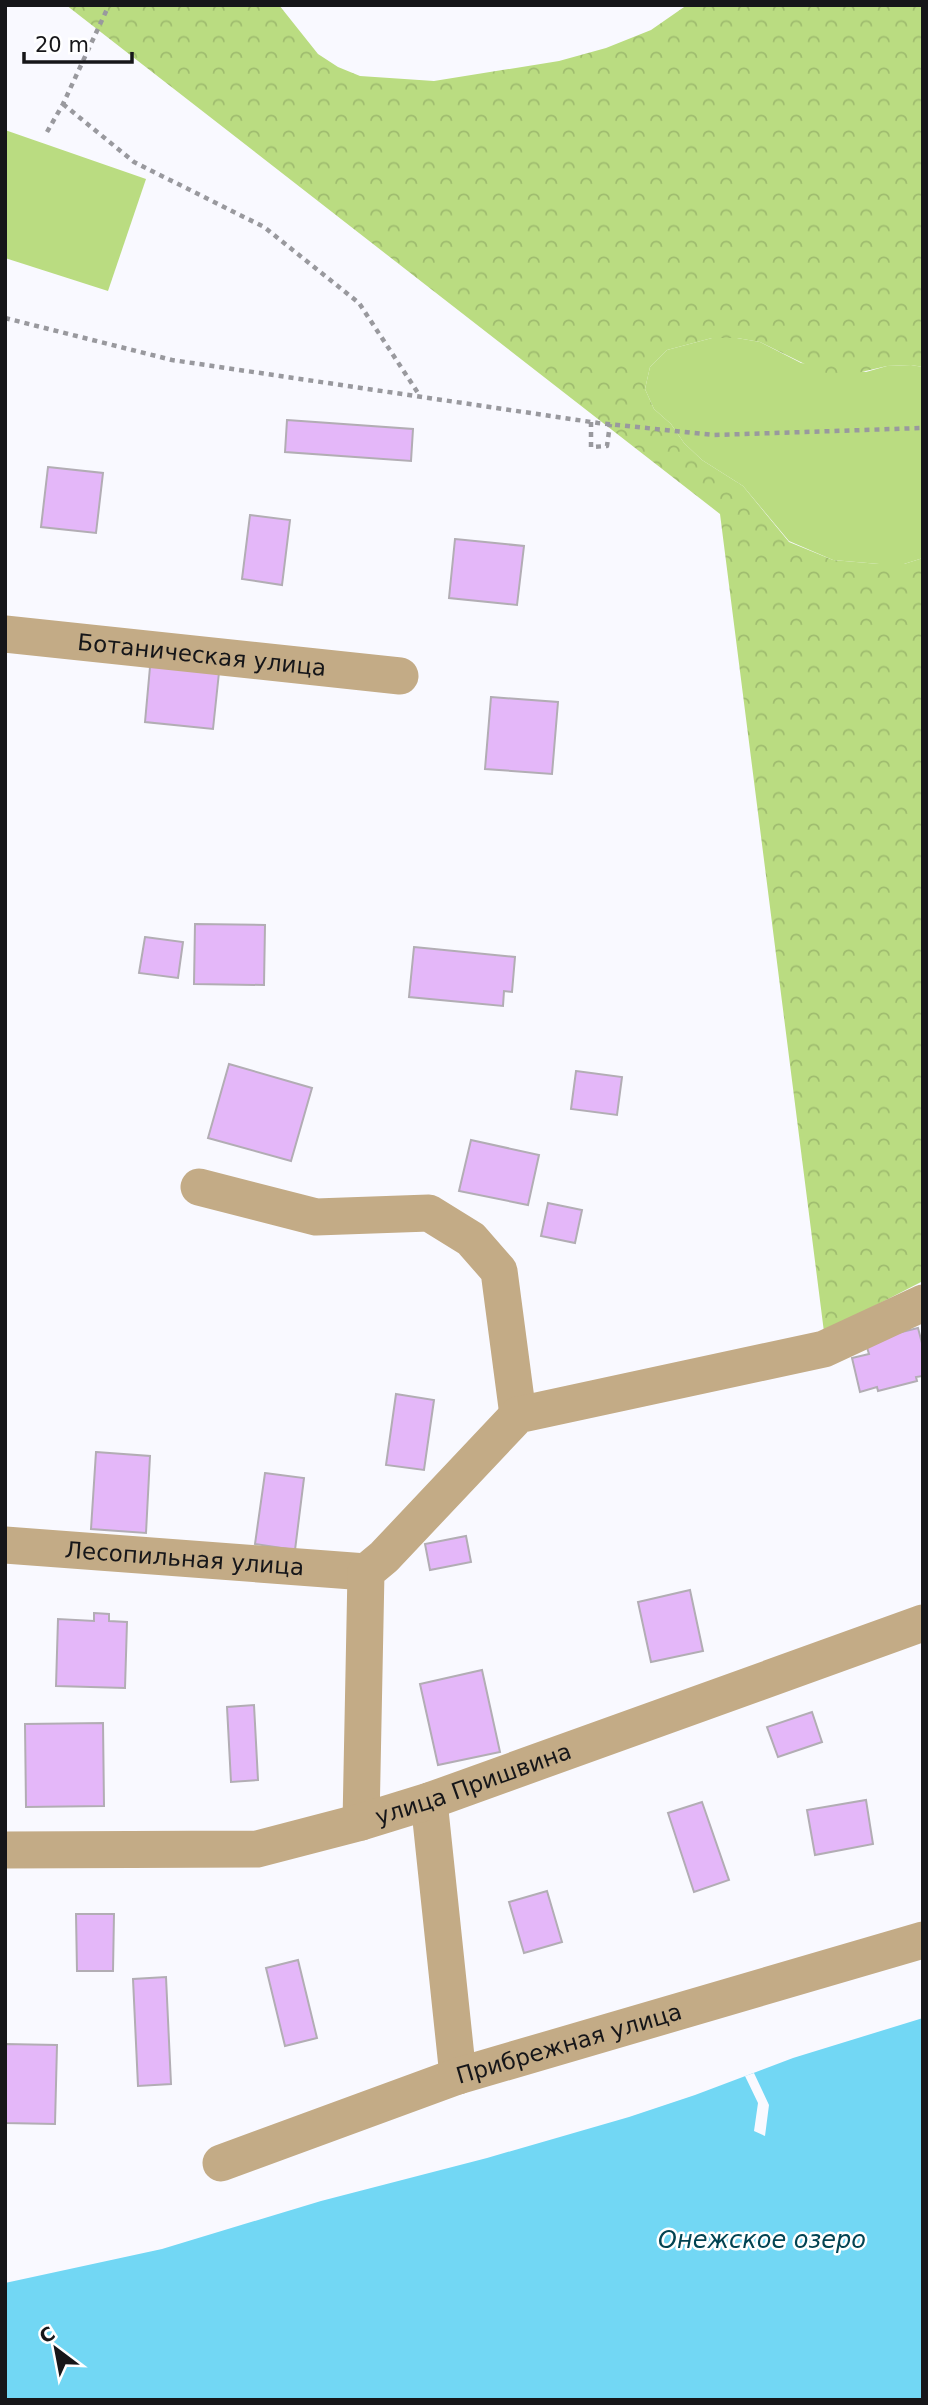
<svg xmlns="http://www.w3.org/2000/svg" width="928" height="2405" viewBox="0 0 928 2405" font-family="'DejaVu Sans',sans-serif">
  <defs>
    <pattern id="forest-crowns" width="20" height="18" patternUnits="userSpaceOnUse" patternTransform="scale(1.75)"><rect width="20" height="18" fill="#badc81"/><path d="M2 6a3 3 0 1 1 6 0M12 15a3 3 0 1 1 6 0" fill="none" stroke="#9fbc6f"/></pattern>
  </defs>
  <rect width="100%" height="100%" fill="#f9f9ff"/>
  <g fill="#badc81">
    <polygon points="5,130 146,179 108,291 5,258"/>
    <polygon points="712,338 737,338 760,342 801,363 866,372 887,366 911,365 923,367 923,558 904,564 879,564 833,560 789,541 743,486 702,460 684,443 671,424 654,409 645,389 650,367 667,350"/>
  </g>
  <polygon fill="url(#forest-crowns)" points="66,5 279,5 318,54 338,67 360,76 434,81 559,61 606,48 651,30 687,5 923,5 923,367 911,365 887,366 844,376 821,372 760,342 737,338 712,338 667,350 650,367 645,389 654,409 671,424 684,443 702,460 743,486 789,542 833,560 879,564 904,564 923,558 923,1281 824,1332 720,514"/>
  <polygon fill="#72d7f4" points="923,2018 923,2400 5,2400 5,2283 162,2249 321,2201 487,2158 629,2117 695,2095 793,2058"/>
  <polygon fill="#f9f9ff" points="754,2073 769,2105 765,2136 754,2131 758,2103 745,2076"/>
  <g fill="#e4b7f9" stroke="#b2adb4" stroke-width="2">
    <polygon points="287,420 413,429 411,461 285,452"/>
    <polygon points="48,467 103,473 96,533 41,527"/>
    <polygon points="250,515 290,520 282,585 242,579"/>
    <polygon points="455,539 524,546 517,605 449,598"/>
    <polygon points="151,656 220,663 213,729 145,722"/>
    <polygon points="491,697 558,702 552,774 485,769"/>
    <polygon points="195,924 265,925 264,985 194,984"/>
    <polygon points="145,937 183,942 178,978 139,973"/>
    <polygon points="414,947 515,957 512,992 504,991 503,1006 409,997"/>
    <polygon points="229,1064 312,1088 291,1161 208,1138"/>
    <polygon points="576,1071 622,1077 617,1115 571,1109"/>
    <polygon points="471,1140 539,1155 528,1205 459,1191"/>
    <polygon points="548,1203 582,1210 575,1243 541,1236"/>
    <polygon points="918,1328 923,1347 923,1376 916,1377 917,1381 878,1391 877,1387 860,1392 852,1358 869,1354 865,1341"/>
    <polygon points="396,1394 434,1400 424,1470 386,1465"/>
    <polygon points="96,1452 150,1456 146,1533 91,1529"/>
    <polygon points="265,1473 304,1478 295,1550 255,1544"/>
    <polygon points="466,1536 471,1562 430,1570 425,1544"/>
    <polygon points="690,1590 703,1651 651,1662 638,1602"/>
    <polygon points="94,1613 109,1614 109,1621 127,1622 125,1688 56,1686 58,1619 94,1621"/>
    <polygon points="482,1670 500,1752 438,1765 420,1684"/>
    <polygon points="254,1705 258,1780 231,1782 227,1707"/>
    <polygon points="812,1712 822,1742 778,1757 767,1727"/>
    <polygon points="103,1723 104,1806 26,1807 25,1724"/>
    <polygon points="866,1800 873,1844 815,1855 807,1810"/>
    <polygon points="702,1802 729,1880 694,1892 668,1813"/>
    <polygon points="547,1891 562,1942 524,1953 509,1902"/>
    <polygon points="76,1914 114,1914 113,1971 77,1971"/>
    <polygon points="298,1960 317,2038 285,2046 266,1968"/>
    <polygon points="166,1977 171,2084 138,2086 133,1979"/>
    <polygon points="5,2044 57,2045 55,2124 5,2123"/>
  </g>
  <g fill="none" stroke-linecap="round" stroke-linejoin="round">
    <g stroke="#99999e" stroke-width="4.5" stroke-dasharray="5 5" stroke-linecap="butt">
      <polyline points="63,104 134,162 264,227 359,303 420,396"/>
      <polyline points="47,132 63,104 109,5"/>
      <polyline points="5,318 172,360 598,423 714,435 923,428"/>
      <polyline points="591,422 591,447 607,446 610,424"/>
    </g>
    <g stroke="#c3ab86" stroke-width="37">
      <path id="s1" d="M5,634l395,42"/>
      <polyline points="199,1187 316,1217 429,1213 471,1239 499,1271 518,1415"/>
      <path id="s2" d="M5,1545l361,27"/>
      <polyline points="429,1801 458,2076"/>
      <polyline points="361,1822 366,1572 384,1557 518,1415 824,1349 923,1303"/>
      <path id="s3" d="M5,1850l252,-1 104,-27 68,-21 494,-178"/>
      <path id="s4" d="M221,2163l237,-87 465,-136"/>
    </g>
  </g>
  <g text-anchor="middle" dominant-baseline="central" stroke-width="5" stroke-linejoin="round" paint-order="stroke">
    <g font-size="23" fill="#161619" stroke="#fff">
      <text stroke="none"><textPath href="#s1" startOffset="198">Ботаническая улица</textPath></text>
      <text stroke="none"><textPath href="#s2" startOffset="180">Лесопильная улица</textPath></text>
      <text stroke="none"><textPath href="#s3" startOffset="478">улица Пришвина</textPath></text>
      <text stroke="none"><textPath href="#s4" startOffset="368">Прибрежная улица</textPath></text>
    </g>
    <g font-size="24" font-style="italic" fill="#024352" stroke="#fff">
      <text x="762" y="2240">Онежское озеро</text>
    </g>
  </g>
  <rect width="928" height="2405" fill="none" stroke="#161619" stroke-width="14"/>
  <g transform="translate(56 2349) rotate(328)" stroke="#ffffff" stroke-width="5" paint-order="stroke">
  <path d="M0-5L12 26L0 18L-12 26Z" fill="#161619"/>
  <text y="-10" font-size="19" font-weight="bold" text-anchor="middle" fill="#161619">С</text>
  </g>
  <path d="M24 52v10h108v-10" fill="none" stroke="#161619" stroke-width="3.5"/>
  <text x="35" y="52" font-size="21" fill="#161619" stroke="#ffffff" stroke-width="5" paint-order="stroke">20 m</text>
</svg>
